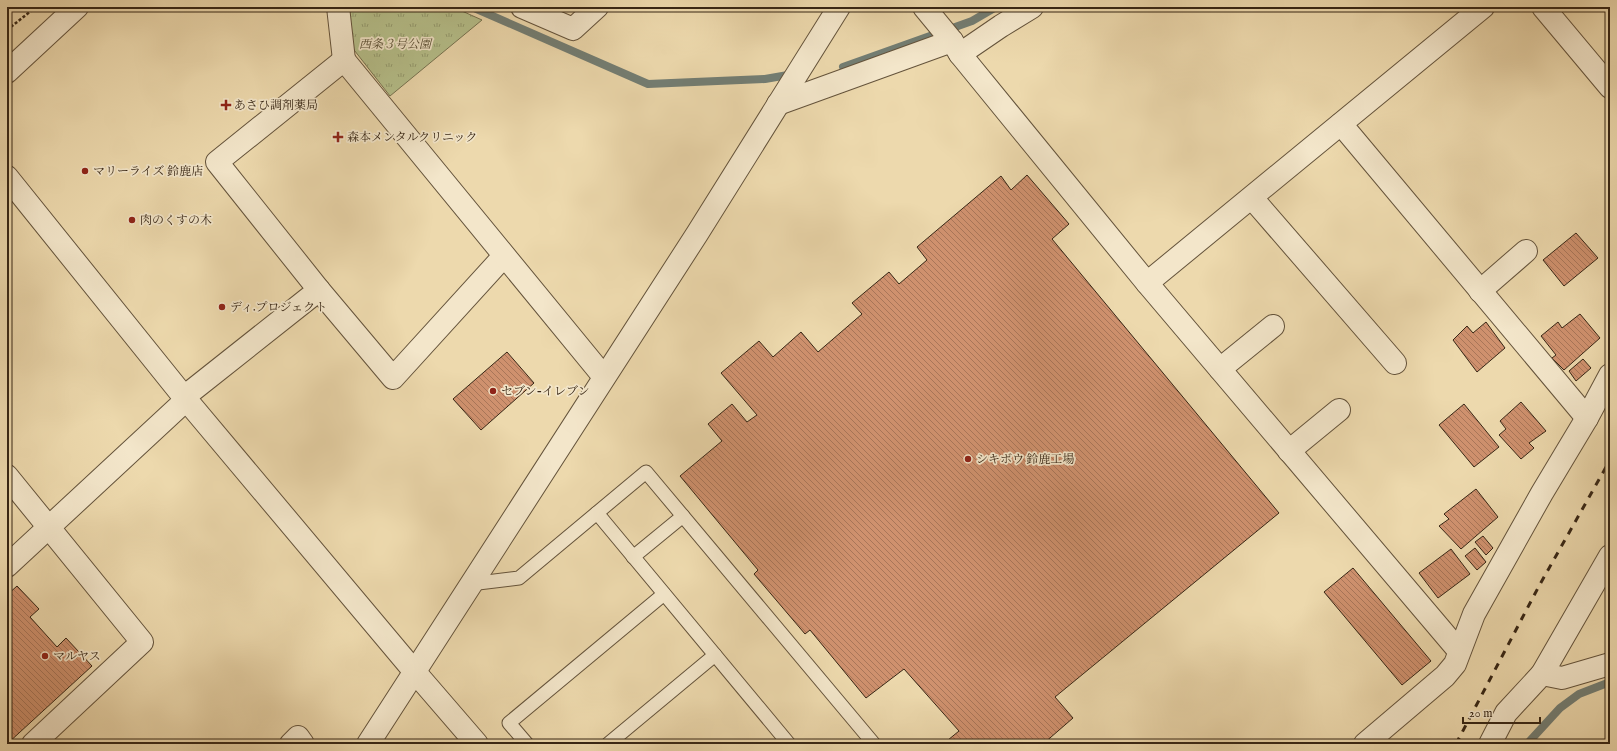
<svg xmlns="http://www.w3.org/2000/svg" width="1617" height="751" viewBox="0 0 1617 751" font-family="'IM FELL English','Noto Serif JP',serif">
  <defs>
    <pattern id="grass-tufts" width="24" height="20" patternUnits="userSpaceOnUse"><rect width="24" height="20" fill="#b6c08b"/><path d="M3 7l-1-3M5 7V3M7 7l1-3M15 17l-1-3M17 17v-4M19 17l1-3" fill="none" stroke="#959c70"/></pattern>
    <pattern id="building-back-hatch" width="6" height="6" patternUnits="userSpaceOnUse"><rect width="6" height="6" fill="#cf916e"/><path d="M-1 5l2 2M0 0l6 6M5-1l2 2" fill="none" stroke="#a97659"/></pattern>
  </defs>
  <rect width="100%" height="100%" fill="#edd9ad"/>
  <filter id="stains"><feTurbulence type="fractalNoise" baseFrequency=".005" numOctaves="4"/><feColorMatrix values="0 0 0 0 .2 0 0 0 0 .09 0 0 0 0 .02 0 0 0 .5 -.17"/></filter>
  <radialGradient id="worn" r=".72"><stop offset=".6" stop-color="#630" stop-opacity="0"/><stop offset="1" stop-color="#630" stop-opacity=".3"/></radialGradient>
  <polygon fill="url(#grass-tufts)" stroke="#767350" points="346,7 453,7 482,20 390,96 351,46"/>
  <g fill="none" stroke-linecap="round" stroke-linejoin="round">
    <g stroke="#737e74" stroke-width="8">
      <polyline points="472,7 648,84 765,79 788,75"/>
      <polyline points="843,67 972,21 996,7"/>
      <polyline points="1527,744 1560,708 1579,694 1610,682"/>
    </g>
  </g>
  <g fill="url(#building-back-hatch)" stroke="#372615">
    <polygon points="1027,175 1069,224 1052,239 1279,513 1055,697 1073,718 1043,744 952,744 948,740 959,731 904,669 866,698 810,630 805,634 754,574 758,570 680,476 722,441 708,424 732,404 747,422 757,415 721,373 759,341 773,357 801,332 818,352 862,314 852,303 889,272 899,284 927,260 917,247 1001,176 1011,190"/>
    <polygon points="1576,233 1598,258 1564,286 1543,260"/>
    <polygon points="1580,314 1600,338 1564,370 1552,358 1556,355 1541,336 1558,322 1562,328"/>
    <polygon points="1486,322 1505,348 1477,372 1453,340 1467,326 1473,333"/>
    <polygon points="507,352 534,383 481,430 453,399"/>
    <polygon points="1583,359 1591,368 1576,381 1569,371"/>
    <polygon points="1521,402 1546,431 1529,443 1534,448 1521,459 1499,435 1506,429 1500,421"/>
    <polygon points="1464,404 1499,447 1474,467 1439,425"/>
    <polygon points="1476,489 1498,517 1461,549 1439,526 1449,519 1444,514"/>
    <polygon points="1483,536 1493,548 1486,555 1475,542"/>
    <polygon points="1475,548 1486,562 1477,570 1465,556"/>
    <polygon points="1451,549 1470,574 1438,598 1419,573"/>
    <polygon points="1353,568 1431,661 1402,685 1324,592"/>
    <polygon points="17,586 39,609 30,617 57,647 66,638 92,666 7,744 7,595"/>
  </g>
  <g fill="none" stroke-linecap="round" stroke-linejoin="round">
    <g stroke="#64533b" stroke-width="15">
      <g id="service">
        <polyline points="597,513 789,744"/>
        <polyline points="633,557 683,516"/>
        <polyline points="470,584 519,578 646,472 874,744"/>
        <polyline points="527,744 509,723 664,594"/>
        <polyline points="608,744 715,655"/>
      </g>
    </g>
    <g stroke="#64533b" stroke-width="24">
      <g id="minor">
        <polyline points="338,7 344,60"/>
        <polyline points="522,7 573,29 597,7"/>
        <polyline points="924,7 952,41 960,54 1147,283 1459,651"/>
        <polyline points="1543,7 1610,87"/>
        <polyline points="960,54 1001,26 1032,7"/>
        <polyline points="7,72 77,7"/>
        <polyline points="778,104 952,41"/>
        <polyline points="1341,124 1587,418"/>
        <polyline points="1252,198 1395,363"/>
        <polyline points="1147,283 1483,7"/>
        <polyline points="319,290 393,378 504,256"/>
        <polyline points="1480,291 1526,251"/>
        <polyline points="1220,369 1273,326"/>
        <polyline points="184,397 319,290 217,162 344,60 604,377"/>
        <polyline points="1289,451 1339,410"/>
        <polyline points="7,476 142,642 33,744"/>
        <polyline points="414,671 477,744"/>
        <polyline points="1542,674 1562,678 1610,664"/>
        <polyline points="291,744 298,737 303,744"/>
        <polyline points="1365,744 1445,676 1455,664 1474,614 1542,493 1587,418 1610,375"/>
        <polyline points="1490,744 1506,713 1542,674 1610,556"/>
      </g>
    </g>
    <g stroke="#64533b" stroke-width="24">
      <g id="tertiary">
        <polyline points="7,177 184,397 414,671"/>
        <polyline points="7,566 186,400"/>
        <polyline points="368,744 697,234 839,7"/>
      </g>
    </g>
    <polyline stroke="#372615" stroke-width="2.5" stroke-dasharray="3 2" stroke-linecap="butt" points="7,30 36,7"/>
    <use href="#service" stroke="#f3e6ca" stroke-width="13"/>
    <use href="#minor" stroke="#f3e6ca" stroke-width="22"/>
    <use href="#tertiary" stroke="#f3e6ca" stroke-width="22"/>
    <polyline stroke="#372615" stroke-width="3" stroke-dasharray="7 7" stroke-linecap="butt" points="1456,744 1539,586 1610,460"/>
  </g>
  <g fill="#8f2418" stroke="#f3e6ca" stroke-width="1.5">
    <path d="M224 99h4v4h4v4h-4v4h-4v-4h-4v-4h4z"/>
    <path d="M336 131h4v4h4v4h-4v4h-4v-4h-4v-4h4z"/>
    <circle cx="85" cy="171" r="4"/>
    <circle cx="132" cy="220" r="4"/>
    <circle cx="222" cy="307" r="4"/>
    <circle cx="493" cy="391" r="4"/>
    <circle cx="968" cy="459" r="4"/>
    <circle cx="45" cy="656" r="4"/>
  </g>
  <g text-anchor="middle" dominant-baseline="central" stroke-width="3.5" stroke-linejoin="round" paint-order="stroke">
    <g font-size="12" font-style="italic" fill="#574c32" stroke="#f3e6ca">
      <text x="395" y="44">西条３号公園</text>
    </g>
    <g font-size="12" fill="#372615" stroke="#f3e6ca" text-anchor="start">
      <text x="234" y="105">あさひ調剤薬局</text>
      <text x="347" y="137">森本メンタルクリニック</text>
      <text x="93" y="171">マリーライズ 鈴鹿店</text>
      <text x="140" y="220">肉のくすの木</text>
      <text x="230" y="307">ディ.プロジェクト</text>
      <text x="501" y="391">セブン-イレブン</text>
      <text x="976" y="459">シキボウ 鈴鹿工場</text>
      <text x="53" y="656">マルヤス</text>
    </g>
  </g>
  <rect width="1617" height="751" fill="none" stroke="#edd9ad" stroke-width="24"/>
  <rect x="8" y="8" width="1601" height="735" fill="none" stroke="#372615" stroke-width="2"/>
  <rect x="12" y="12" width="1593" height="727" fill="none" stroke="#372615"/>
  <path d="M1463 717v6h77v-6" fill="none" stroke="#372615" stroke-width="2"/>
  <text x="1469" y="717" font-size="12" fill="#372615" stroke="#f3e6ca" stroke-width="3" paint-order="stroke">20 m</text>
  <rect width="100%" height="100%" filter="url(#stains)"/>
  <rect width="100%" height="100%" fill="url(#worn)"/>
</svg>
